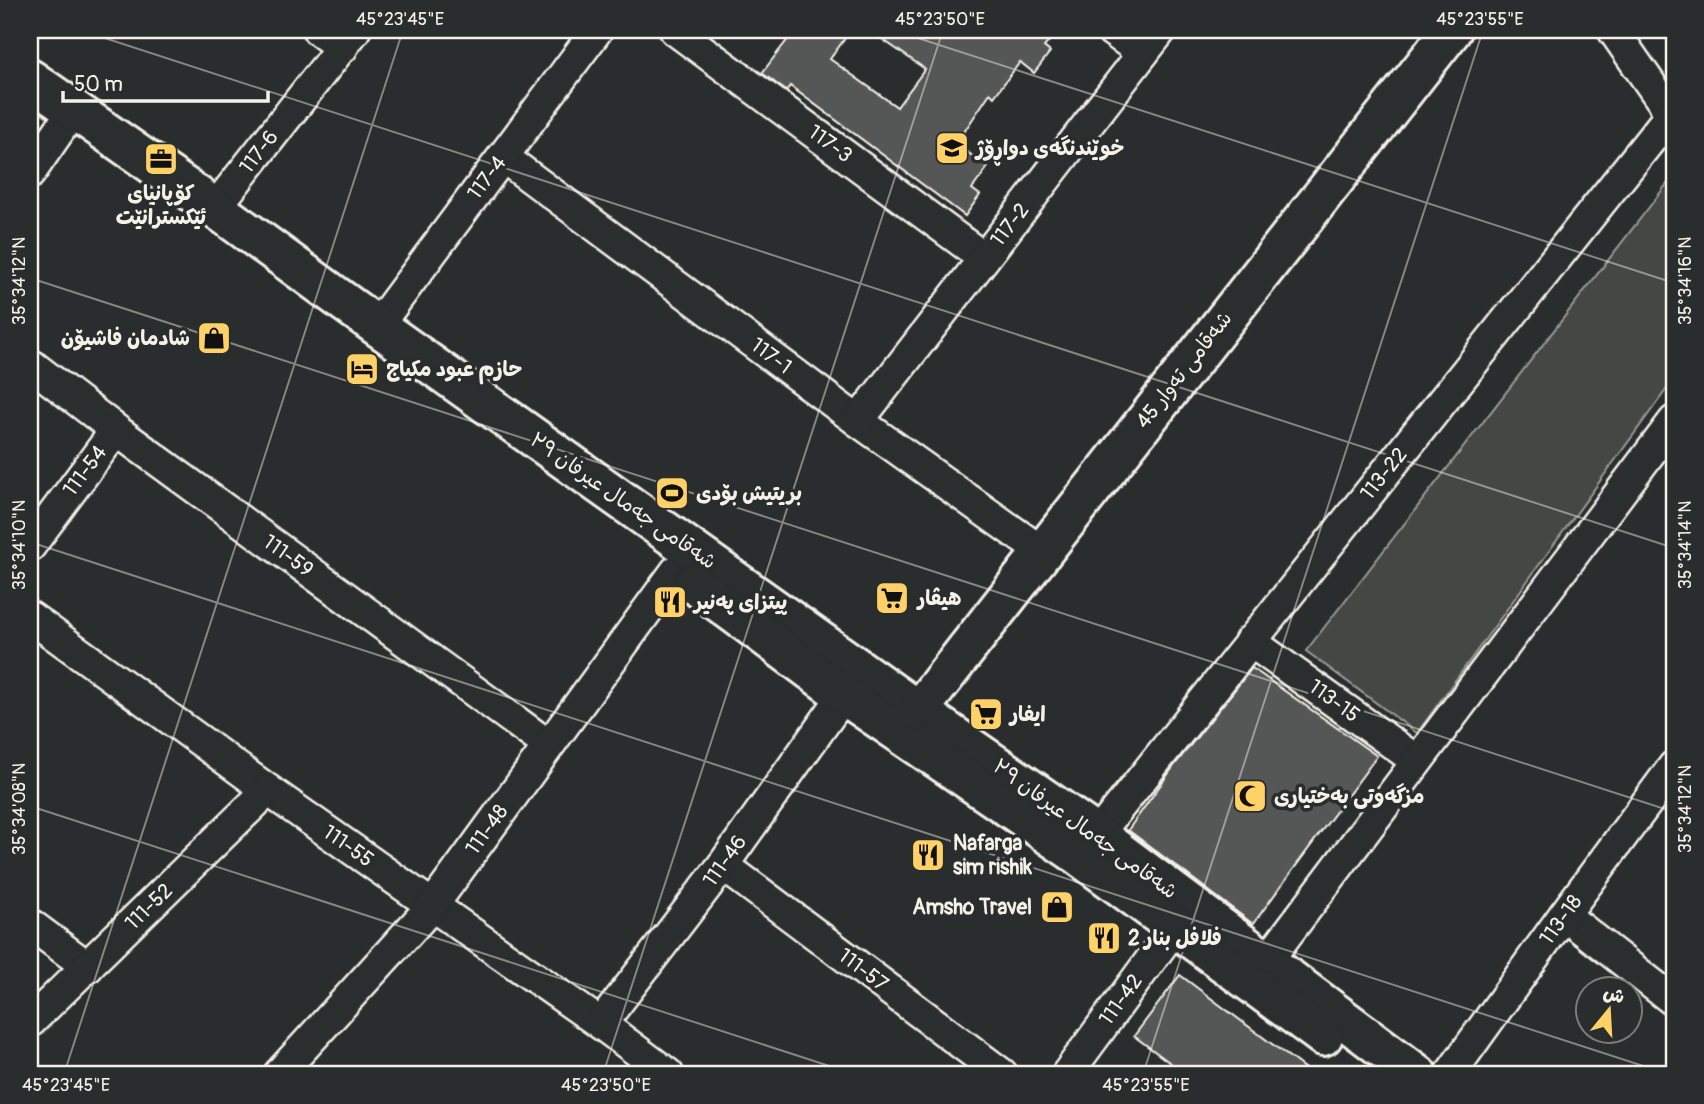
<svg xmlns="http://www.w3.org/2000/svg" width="1704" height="1104" viewBox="0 0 1704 1104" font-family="Pangolin,'Playpen Sans Arabic',sans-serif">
  <rect width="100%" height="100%" fill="#2a2d2e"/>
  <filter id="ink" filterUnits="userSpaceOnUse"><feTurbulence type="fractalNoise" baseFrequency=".0143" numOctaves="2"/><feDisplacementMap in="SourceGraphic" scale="14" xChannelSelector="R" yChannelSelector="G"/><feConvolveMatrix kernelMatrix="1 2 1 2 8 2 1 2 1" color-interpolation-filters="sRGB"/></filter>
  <g filter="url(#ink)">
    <polygon fill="#444645" stroke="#9c9c96" stroke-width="2" points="1674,175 1674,379 1417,733 1306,651"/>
    <g fill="#555756" stroke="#f4f1e8" stroke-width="2">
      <polygon points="795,30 851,30 830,59 897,107 925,69 869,30 1058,30 1044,47 1050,52 1034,73 1020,62 994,97 990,93 956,144 988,167 972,189 980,195 965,216 790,86 786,91 762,73"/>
      <polygon points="1252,668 1377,756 1253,924 1128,830 1174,766"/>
      <polygon points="1180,975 1312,1074 1185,1074 1134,1036"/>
    </g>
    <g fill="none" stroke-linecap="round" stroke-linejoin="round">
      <g stroke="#f4f1e8" stroke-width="35">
        <g id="street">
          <polyline points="318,30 342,48"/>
          <polyline points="675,30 984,258"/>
          <polyline points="1111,30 1143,53"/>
          <polyline points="1613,30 1674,118"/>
          <polyline points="503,157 858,421 1042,552"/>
          <polyline points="30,173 65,122"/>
          <polyline points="215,208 355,30"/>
          <polyline points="377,326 597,30"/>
          <polyline points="30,364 116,430 548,745"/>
          <polyline points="858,421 1161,30"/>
          <polyline points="30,546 116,430"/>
          <polyline points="30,617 268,790 601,1024 668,1074"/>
          <polyline points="1250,641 1417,761"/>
          <polyline points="1097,835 1671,114 1674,111"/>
          <polyline points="723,865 1002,1074"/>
          <polyline points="1564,915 1674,1001"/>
          <polyline points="30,924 88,967"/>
          <polyline points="1266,962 1674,421"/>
          <polyline points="30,1022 268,790"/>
          <polyline points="601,1024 723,865 844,695"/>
          <polyline points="279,1074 433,905 676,571"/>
          <polyline points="1067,1074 1175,927"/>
          <polyline points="1450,1074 1564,915 1674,766"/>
        </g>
      </g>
      <g stroke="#f4f1e8" stroke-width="44">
        <g id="secondary">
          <polyline points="30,79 215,208 377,326 918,711 1097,835 1417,1074"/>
          <polyline points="693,583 844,695 1071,850 1323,1036"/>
          <polyline points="918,711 1452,30"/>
        </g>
      </g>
      <use href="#street" stroke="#2a2d2e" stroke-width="30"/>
      <use href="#secondary" stroke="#2a2d2e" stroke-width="38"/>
    </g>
  </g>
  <path fill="none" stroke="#f4f1e8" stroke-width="2" stroke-opacity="0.45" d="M80,30l1594,518M893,30l781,253M30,278l1644,534M30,542l1638,532M30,806l824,268M30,1071l11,3M64,1074l339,-1044M603,1074l340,-1044M1143,1074l340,-1044"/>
  <defs>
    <g id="school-square" transform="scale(1.75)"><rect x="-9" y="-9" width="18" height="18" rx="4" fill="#ffd166" stroke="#2a2d2e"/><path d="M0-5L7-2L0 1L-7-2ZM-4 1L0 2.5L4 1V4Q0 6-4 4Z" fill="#111"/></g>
    <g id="office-square" transform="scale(1.75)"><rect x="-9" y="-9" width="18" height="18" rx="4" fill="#ffd166" stroke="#2a2d2e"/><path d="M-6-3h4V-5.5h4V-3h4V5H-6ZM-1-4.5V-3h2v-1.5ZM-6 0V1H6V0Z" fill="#111"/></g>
    <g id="shop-square" transform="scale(1.75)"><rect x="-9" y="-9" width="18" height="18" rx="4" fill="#ffd166" stroke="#2a2d2e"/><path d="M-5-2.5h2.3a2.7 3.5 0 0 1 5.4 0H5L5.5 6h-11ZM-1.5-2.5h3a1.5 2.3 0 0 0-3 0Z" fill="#111"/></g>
    <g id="hotel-square" transform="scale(1.75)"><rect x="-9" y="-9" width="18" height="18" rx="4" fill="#ffd166" stroke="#2a2d2e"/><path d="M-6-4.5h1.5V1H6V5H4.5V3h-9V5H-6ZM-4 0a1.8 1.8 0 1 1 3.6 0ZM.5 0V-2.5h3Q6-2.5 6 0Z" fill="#111"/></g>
    <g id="stadium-square" transform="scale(1.75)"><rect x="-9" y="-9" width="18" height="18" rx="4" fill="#ffd166" stroke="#2a2d2e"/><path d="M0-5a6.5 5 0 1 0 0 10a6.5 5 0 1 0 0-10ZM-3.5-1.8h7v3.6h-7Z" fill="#111"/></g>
    <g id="supermarket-square" transform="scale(1.75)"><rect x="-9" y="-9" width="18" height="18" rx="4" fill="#ffd166" stroke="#2a2d2e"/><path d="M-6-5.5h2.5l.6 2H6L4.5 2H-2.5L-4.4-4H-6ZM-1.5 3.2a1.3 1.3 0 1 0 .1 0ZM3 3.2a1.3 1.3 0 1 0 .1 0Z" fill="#111"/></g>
    <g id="restaurant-square" transform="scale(1.75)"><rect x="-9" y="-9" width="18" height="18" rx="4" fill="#ffd166" stroke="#2a2d2e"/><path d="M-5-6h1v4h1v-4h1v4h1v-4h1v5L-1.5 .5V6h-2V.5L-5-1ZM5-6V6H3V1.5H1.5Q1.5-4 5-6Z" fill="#111"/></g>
    <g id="mosque-square" transform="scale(1.75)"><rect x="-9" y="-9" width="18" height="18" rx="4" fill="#ffd166" stroke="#2a2d2e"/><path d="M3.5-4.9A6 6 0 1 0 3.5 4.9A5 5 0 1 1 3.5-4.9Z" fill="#111"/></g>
  </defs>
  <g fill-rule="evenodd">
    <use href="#school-square" x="952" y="148"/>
    <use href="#office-square" x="161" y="159"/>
    <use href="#shop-square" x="214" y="338"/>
    <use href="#hotel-square" x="362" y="369"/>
    <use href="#stadium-square" x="672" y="493"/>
    <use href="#supermarket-square" x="892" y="598"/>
    <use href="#restaurant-square" x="670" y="602"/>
    <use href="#supermarket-square" x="986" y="714"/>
    <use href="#mosque-square" x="1250" y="796"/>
    <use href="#restaurant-square" x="928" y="855"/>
    <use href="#shop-square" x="1057" y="907"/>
    <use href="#restaurant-square" x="1104" y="938"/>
  </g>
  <g text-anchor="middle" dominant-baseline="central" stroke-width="7" stroke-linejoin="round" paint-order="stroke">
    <g font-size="21" fill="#f4f1e8" stroke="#2a2d2e">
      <text transform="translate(830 144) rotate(36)">117-3</text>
      <text transform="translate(259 152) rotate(-52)">117-6</text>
      <text transform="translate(487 178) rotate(-53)">117-4</text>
      <text transform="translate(1010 225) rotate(-52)">117-2</text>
      <text transform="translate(771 356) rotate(37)">117-1</text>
      <text transform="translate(1184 370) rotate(-52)">شەقامی تەوار 45</text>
      <text transform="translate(85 471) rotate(-53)">111-54</text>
      <text transform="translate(1384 474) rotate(-51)">113-22</text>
      <text transform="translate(623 501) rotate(35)">شەقامی جەمال عیرفان ٣٩</text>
      <text transform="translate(288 556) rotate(36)">111-59</text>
      <text transform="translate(1334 701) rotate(36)">113-15</text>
      <text transform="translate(1085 829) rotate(36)">شەقامی جەمال عیرفان ٣٩</text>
      <text transform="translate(487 830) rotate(-54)">111-48</text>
      <text transform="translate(348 846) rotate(35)">111-55</text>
      <text transform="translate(725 861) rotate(-54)">111-46</text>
      <text transform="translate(149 907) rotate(-44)">111-52</text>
      <text transform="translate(1561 920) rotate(-54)">113-18</text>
      <text transform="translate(863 970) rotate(37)">111-57</text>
      <text transform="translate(1121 1000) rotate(-54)">111-42</text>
    </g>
    <g font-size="21" font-weight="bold" fill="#f4f1e8" stroke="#2a2d2e" text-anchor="start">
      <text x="976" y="148">خوێندنگەی دواڕۆژ</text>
      <text x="161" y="193" text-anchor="middle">کۆپانیای<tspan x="161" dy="24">ئێکسترانێت</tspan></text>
      <text x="190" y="338" text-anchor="end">شادمان فاشیۆن</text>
      <text x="386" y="369">حازم عبود مكياج</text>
      <text x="696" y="493">بریتیش بۆدی</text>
      <text x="917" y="598">هيڤار</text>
      <text x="694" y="602">پیتزای پەنیر</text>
      <text x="1010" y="714">ايفار</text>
      <text x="1274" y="796">مزگەوتی بەختیاری</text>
      <text x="953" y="843">Nafarga<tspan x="953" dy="24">sim rishik</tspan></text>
      <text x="1032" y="907" text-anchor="end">Amsho Travel</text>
      <text x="1128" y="938">فلافل بنار 2</text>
    </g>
  </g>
  <rect width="1704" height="1104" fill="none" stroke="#2a2d2e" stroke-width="77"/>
  <g transform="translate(1609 1010) rotate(18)"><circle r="33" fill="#2a2d2e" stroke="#7b7b78" stroke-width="2"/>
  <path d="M0-5L12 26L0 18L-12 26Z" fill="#ffd166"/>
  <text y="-10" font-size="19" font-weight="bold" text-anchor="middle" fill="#f4f1e8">ش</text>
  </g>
  <path d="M63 91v10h205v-10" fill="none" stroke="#f4f1e8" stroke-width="3.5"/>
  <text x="74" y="91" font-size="21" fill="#f4f1e8" stroke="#2a2d2e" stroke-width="5" paint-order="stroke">50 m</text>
  <rect x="38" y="38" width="1628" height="1028" fill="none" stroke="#f4f1e8" stroke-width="2.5"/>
  <g font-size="18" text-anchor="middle" fill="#f4f1e8">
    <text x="400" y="25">45°23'45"E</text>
    <text x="940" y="25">45°23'50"E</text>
    <text x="1480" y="25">45°23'55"E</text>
    <text transform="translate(19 281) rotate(-90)" y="6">35°34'12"N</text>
    <text transform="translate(1685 281) rotate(-90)" y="6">35°34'16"N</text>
    <text transform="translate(19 545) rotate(-90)" y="6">35°34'10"N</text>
    <text transform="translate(1685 545) rotate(-90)" y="6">35°34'14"N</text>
    <text transform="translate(19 809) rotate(-90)" y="6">35°34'08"N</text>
    <text transform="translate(1685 809) rotate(-90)" y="6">35°34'12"N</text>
    <text x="66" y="1091">45°23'45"E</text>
    <text x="606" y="1091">45°23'50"E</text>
    <text x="1146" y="1091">45°23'55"E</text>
  </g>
</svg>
